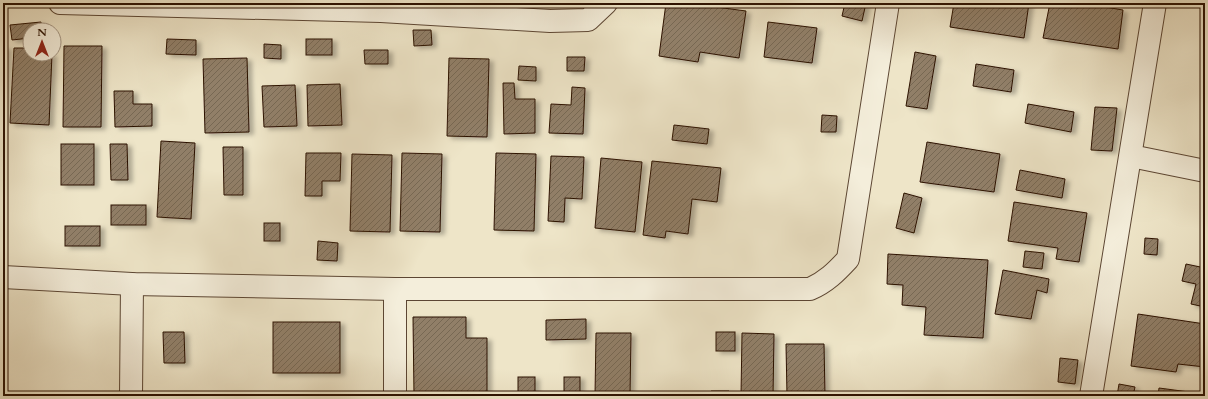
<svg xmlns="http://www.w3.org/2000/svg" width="1208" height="399" viewBox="0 0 1208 399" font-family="Cardo,serif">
  <defs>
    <pattern id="building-hatch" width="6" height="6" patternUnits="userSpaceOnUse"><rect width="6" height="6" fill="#917f68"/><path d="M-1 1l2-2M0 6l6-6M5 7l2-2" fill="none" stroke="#776753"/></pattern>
    <filter id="shadow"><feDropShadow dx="4.5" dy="2.5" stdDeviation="2" flood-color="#0004"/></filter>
  </defs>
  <rect width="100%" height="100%" fill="#eee5c8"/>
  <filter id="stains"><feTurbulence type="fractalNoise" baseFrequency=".005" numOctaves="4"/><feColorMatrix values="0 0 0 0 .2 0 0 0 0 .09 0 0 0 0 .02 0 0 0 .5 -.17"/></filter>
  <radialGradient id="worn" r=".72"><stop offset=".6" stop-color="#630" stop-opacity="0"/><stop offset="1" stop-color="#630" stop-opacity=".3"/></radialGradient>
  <g fill="url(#building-hatch)" stroke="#2c1101" filter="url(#shadow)">
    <polygon points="666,3 686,3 746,11 739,58 700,52 698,62 659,56"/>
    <polygon points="845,3 866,3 862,21 842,16"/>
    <polygon points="954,3 1029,3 1024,38 950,27"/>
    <polygon points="1050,3 1081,3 1123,10 1118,49 1043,38"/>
    <polygon points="41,22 42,30 30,30 30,38 12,40 10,25"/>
    <polygon points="768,22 817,28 812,63 764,57"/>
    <polygon points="413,30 431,30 432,45 414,46"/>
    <polygon points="167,39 196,40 196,55 166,54"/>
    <rect x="306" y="39" width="26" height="16"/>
    <polygon points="264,44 281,45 281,59 264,58"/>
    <polygon points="64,46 102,46 101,127 63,127"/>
    <polygon points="3,47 7,47 4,122 3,122"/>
    <polygon points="14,48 30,48 30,54 52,54 49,125 10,123"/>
    <polygon points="364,50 388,50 388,64 365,64"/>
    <polygon points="915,52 936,56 927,109 906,106"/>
    <polygon points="567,57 585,57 584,71 567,71"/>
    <polygon points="247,58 249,132 205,133 203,59"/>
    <polygon points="449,58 489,59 487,137 447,136"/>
    <polygon points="976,64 1014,70 1011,92 973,86"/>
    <polygon points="519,66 536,67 536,81 518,80"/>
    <polygon points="503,83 514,83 515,99 535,99 535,133 504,134"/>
    <polygon points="340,84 342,125 308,126 307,85"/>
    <polygon points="295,85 297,126 264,127 262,86"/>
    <polygon points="572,87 585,88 583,134 549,133 551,104 571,105"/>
    <polygon points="114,91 133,91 133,104 152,104 152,126 115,127"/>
    <polygon points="1028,104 1074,112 1071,132 1025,123"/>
    <polygon points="1095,107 1117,108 1112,151 1091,150"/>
    <polygon points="822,115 837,116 836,132 821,132"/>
    <polygon points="674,125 709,129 707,144 672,140"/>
    <polygon points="161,141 195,143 191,219 157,217"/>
    <polygon points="927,142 1000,154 994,192 920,182"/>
    <rect x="61" y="144" width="33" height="41"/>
    <polygon points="110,144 127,144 128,180 111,180"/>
    <polygon points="223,147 243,147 243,195 224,195"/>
    <polygon points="306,153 341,153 340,181 322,181 322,196 305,196"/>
    <polygon points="402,153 442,154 440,232 400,231"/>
    <polygon points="496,153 536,154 534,231 494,230"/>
    <polygon points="352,154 392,155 390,232 350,231"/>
    <polygon points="551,156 584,157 582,199 565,198 564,222 548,221"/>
    <polygon points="601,158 642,162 635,232 595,228"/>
    <polygon points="652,161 721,168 717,202 692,199 688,234 666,231 665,238 643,235"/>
    <polygon points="1020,170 1065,179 1062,198 1016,190"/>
    <polygon points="904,193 922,198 914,233 896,228"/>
    <polygon points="1014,202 1087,213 1079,262 1056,259 1058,248 1008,241"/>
    <rect x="111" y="205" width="35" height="20"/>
    <rect x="264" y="223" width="16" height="18"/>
    <rect x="65" y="226" width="35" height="20"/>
    <polygon points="1145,238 1158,239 1157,255 1144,254"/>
    <polygon points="318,241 338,243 337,261 317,260"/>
    <polygon points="1025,251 1044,253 1042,269 1023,267"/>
    <polygon points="888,254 988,260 983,338 924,335 926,307 902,305 903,285 887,284"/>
    <polygon points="1186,264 1205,268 1205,307 1191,304 1196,284 1182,281"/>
    <polygon points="1003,270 1049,279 1047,293 1037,290 1031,319 995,314"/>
    <polygon points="1138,314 1205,324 1205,367 1178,364 1176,372 1131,366"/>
    <polygon points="413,317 466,317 466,338 487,338 487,396 414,396"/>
    <polygon points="586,319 586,339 546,340 546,320"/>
    <rect x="273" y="322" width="67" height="51"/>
    <polygon points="163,332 184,332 185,363 164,363"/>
    <rect x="716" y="332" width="19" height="19"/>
    <polygon points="596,333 631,333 630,396 595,396"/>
    <polygon points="742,333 774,334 773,396 741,396"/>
    <polygon points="786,344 824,344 825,396 787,396"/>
    <polygon points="1060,358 1078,360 1075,384 1058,382"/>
    <rect x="518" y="377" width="17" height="19"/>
    <rect x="564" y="377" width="16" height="19"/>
    <polygon points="1119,384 1135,387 1133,396 1117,396"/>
    <polygon points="1159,388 1204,394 1204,396 1158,396"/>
    <polygon points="711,391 729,391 729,396 712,396"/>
  </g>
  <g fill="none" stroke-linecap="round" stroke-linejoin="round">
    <g stroke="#5c4633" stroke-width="24">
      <g id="minor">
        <polyline points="60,3 381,11 550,21 588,20 606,3"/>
        <polyline points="1131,156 1205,171"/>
        <path d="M3,277l129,7 263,5h415c16,-7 26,-17 38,-30l40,-256"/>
        <polyline points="395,289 395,396"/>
        <polyline points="131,396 132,284"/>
        <polyline points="1091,396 1155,3"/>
      </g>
    </g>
    <use href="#minor" stroke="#f4eedb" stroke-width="22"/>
  </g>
  <rect width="1208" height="399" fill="none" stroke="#eee5c8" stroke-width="16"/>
  <rect x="4" y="4" width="1200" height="391" fill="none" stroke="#2c1101" stroke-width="2"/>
  <rect x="8" y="8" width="1192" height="383" fill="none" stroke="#2c1101"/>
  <g transform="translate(42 42)"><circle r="19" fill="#f4eedb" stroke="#a49684"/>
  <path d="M0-3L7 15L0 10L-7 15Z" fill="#8f2418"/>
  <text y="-6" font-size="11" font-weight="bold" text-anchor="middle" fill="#2c1101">N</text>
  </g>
  <rect width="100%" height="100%" filter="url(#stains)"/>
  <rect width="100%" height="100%" fill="url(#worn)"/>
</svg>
